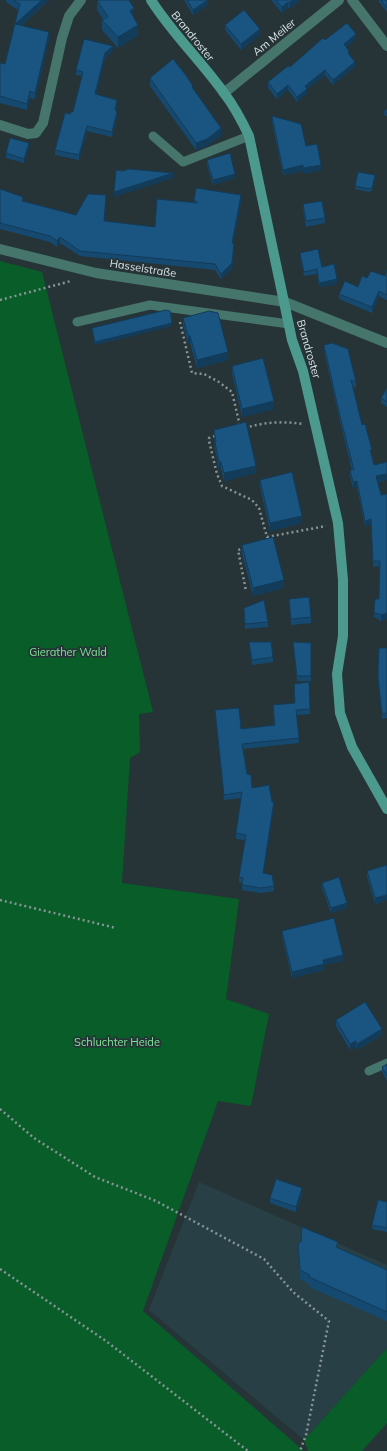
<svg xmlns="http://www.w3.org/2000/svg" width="387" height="1451" viewBox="0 0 387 1451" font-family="Mulish,sans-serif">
  <rect width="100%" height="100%" fill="#263438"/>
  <polygon fill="#284045" points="199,1182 387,1265 387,1348 304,1440 149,1310"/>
  <g fill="#085d28">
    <polygon points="0,261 42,272 153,712 139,714 140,752 130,758 122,883 239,899 226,999 269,1014 251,1106 218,1101 143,1311 304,1451 0,1451"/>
    <polygon points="387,1348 387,1423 362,1451 308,1451 304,1440"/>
  </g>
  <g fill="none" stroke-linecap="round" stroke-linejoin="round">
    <g stroke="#899497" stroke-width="2.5" stroke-dasharray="2 3" stroke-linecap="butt">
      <polyline points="0,300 71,281"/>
      <polyline points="180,322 192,373 204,374 219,382 232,392 240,426"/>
      <path d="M245,428c19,-6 39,-7 58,-4"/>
      <polyline points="215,436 209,438 209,441 217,474 222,486 252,500 259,508 267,537 326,526"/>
      <polyline points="245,548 238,550 246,591"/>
      <polyline points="0,900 116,928"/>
      <polyline points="0,1109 34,1138 95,1177 156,1201 264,1259 293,1292 329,1321 306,1435 300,1451"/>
      <polyline points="0,1269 106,1341 248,1451"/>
    </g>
    <g stroke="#46756c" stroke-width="9">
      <polyline points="153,136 183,162 249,136"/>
      <polyline points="77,322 150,305 289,324"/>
      <polyline points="369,1071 387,1063"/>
    </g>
    <g stroke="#46756c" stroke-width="10">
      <polyline points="352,0 387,46"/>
      <polyline points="224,93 339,0"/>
      <polyline points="0,125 28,134 36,133 43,123 62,38 69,16 81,0"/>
      <polyline points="0,249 96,273 285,302 387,343"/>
    </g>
    <path stroke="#4c9a8d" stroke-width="10" d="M151,0c21,33 50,61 73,93 10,13 18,28 25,43l43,204 11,31 35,152 5,57v56l-6,38 3,39 12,34 35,62"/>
  </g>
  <g fill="#16496f">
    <polygon points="6,0 49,0 21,26 49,39 35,99 30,98 27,110 0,103 0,63 5,64 18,10 6,2"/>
    <polygon points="97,0 134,18 138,35 118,48 102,30 102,20 103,19 97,10"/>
    <polygon points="184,0 208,0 208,5 193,15"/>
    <polygon points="272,0 300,0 289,9 288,8 282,13 272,1"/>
    <polygon points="379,0 387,0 387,12 379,2"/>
    <polygon points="225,25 260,35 241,50 225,30"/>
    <polygon points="356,39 346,47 355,67 333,85 325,75 307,89 307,94 297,102 288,90 277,99 268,88 268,82 290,67 325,40"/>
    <polygon points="113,51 105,58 96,95 117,105 116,110 117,117 112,137 87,131 79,160 55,155 55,150 70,114 73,112 82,76 76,75 76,70"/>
    <polygon points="150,78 193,89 221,136 207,146 196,150 150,86"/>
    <polygon points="387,109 387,117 384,114 384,111"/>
    <polygon points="272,116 306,146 321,170 303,174 303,171 283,175 272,122"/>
    <polygon points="29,147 24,163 6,158 6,153"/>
    <polygon points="207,160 235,178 213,185 207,165"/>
    <polygon points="375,178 372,191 370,191 369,192 355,189 355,186"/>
    <polygon points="0,189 23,201 76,215 106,201 104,221 155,227 194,202 194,200 241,201 233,243 234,249 232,269 221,279 215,270 80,256 60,243 57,247 50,242 0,229"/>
    <polygon points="303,204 325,218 325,223 306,227 303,210"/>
    <polygon points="300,253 322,267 337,284 319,287 317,274 304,276 300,257"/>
    <polygon points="387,270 387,300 379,296 372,313 339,299 339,294 358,287 367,278 385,276"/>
    <polygon points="183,318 228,360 197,368 190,343 188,344 183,325"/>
    <polygon points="172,326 95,345 92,331 92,328"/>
    <polygon points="324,345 356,382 356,388 353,386 362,425 372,455 374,465 387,462 387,480 378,482 381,495 387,494 387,619 381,621 374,617 375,599 379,599 380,566 373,567 371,525 365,526 357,487 353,488 350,476 350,470 352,470 340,421 324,351"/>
    <polygon points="232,366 274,409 242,417 232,373"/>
    <polygon points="387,388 387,407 381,403 381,398"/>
    <polygon points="214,430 256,473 224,481 221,469 219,470 215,449"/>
    <polygon points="260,480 302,523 270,531 260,487"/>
    <polygon points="242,545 284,588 253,596 242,553"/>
    <polygon points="289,599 311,617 311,623 291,625"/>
    <polygon points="244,608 268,622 268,627 245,629"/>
    <polygon points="249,642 273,657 273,662 252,665 249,647"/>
    <polygon points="293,642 311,643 311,681 297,681"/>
    <polygon points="379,648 387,648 387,718 382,719 378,681"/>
    <polygon points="273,705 310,709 310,714 297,715 299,743 243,749 247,774 252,788 272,802 274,806 263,873 274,886 274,891 261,893 242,890 242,883 239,882 239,877 245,840 236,839 236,833 241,798 224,800 215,710 241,729 274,725"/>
    <polygon points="387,865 387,900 375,904 367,876 367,871"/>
    <polygon points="322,883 347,908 331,913 322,888"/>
    <polygon points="282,931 343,961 324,965 324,970 292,978 282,936"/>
    <polygon points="336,1020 382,1035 357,1050 356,1046 350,1050 336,1026"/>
    <polygon points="387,1064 387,1081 382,1072 382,1067"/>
    <polygon points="302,1194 296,1212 270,1203 270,1198"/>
    <polygon points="387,1202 387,1232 372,1229 372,1225"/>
    <polygon points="298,1244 338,1248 387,1270 387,1321 309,1287 309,1284 300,1279"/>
  </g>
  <g fill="#123c5a">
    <polygon points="42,0 49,0 15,31 15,24"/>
    <polygon points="208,0 208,5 193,15 193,10"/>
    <polygon points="293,0 300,0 289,9 289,3"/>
    <polygon points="288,2 288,8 282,13 282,7"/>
    <polygon points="134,8 134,18 130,11"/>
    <polygon points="138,25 138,35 118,48 118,37"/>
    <polygon points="260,29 260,35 241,50 241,44"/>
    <polygon points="49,32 49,39 35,99 35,93"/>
    <polygon points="356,34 356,39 344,50 344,44"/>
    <polygon points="113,46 113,51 105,58 95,99 95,94 105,53"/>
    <polygon points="355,62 355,67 333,85 333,80"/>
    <polygon points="325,70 325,75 307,89 307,94 297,102 297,97 305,86"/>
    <polygon points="288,85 288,90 277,99 277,94"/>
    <polygon points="30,91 30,98 27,110 27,104"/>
    <polygon points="117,112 117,117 112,137 112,132"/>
    <polygon points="87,126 87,131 79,160 79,155"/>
    <polygon points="221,128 221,136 207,146 196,150 196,143"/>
    <polygon points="29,143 29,147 24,163 24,159"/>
    <polygon points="303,165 303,171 283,175 283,170"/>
    <polygon points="321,165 321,170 303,174 303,168"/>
    <polygon points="173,173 173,178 114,197 114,192"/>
    <polygon points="235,174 235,178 213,185 213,180"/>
    <polygon points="375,175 375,178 372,191 372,188"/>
    <polygon points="241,195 241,201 232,249 232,243"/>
    <polygon points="60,237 60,243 57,247 57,241"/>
    <polygon points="234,243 232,269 221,279 221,274"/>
    <polygon points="337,279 337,284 319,287 319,283"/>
    <polygon points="379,291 379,296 372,313 372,307"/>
    <polygon points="172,323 172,326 95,345 95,342"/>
    <polygon points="188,336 190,336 190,343 188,344"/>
    <polygon points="228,352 228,360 197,368 197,360"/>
    <polygon points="274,401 274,409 242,417 242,409"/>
    <polygon points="219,462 221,462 221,469 219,470"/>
    <polygon points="256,466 256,473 224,481 224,473"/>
    <polygon points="387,474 387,480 376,482 376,476"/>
    <polygon points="357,481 357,487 353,488 353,482"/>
    <polygon points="302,516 302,523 270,531 270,523"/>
    <polygon points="371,519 371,525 365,526 365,521"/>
    <polygon points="284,580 284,588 253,596 253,588"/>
    <polygon points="387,613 387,619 381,621 381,615"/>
    <polygon points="274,801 274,806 263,878 263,873"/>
    <polygon points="387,895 387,900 375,904 375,898"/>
    <polygon points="347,903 347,908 331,913 331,908"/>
    <polygon points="343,955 343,961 324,965 324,970 292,978 292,972 323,960"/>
    <polygon points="382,1029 382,1035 357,1050 357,1044"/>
    <polygon points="356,1041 356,1046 350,1050 350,1044"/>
    <polygon points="302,1188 302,1194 296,1212 296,1207"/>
  </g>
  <g fill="#1a5581" stroke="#123c5a">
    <polygon points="13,0 42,0 15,24 49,32 35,93 30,91 27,104 0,96 0,63 5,64 20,4"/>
    <polygon points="97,0 129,0 134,8 130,11 138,25 118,37 102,20 108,17"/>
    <polygon points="187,0 208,0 193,10"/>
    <polygon points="276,0 293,0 289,3 288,2 282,7"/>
    <polygon points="381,0 387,0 387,8"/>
    <polygon points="244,10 260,29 241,44 225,25"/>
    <polygon points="347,23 356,34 344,44 349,51 348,53 355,62 333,80 325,70 305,86 307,89 297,97 288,85 277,94 268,82 288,66 290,67 323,38 325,40"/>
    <polygon points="84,39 113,46 105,53 95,94 117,100 115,109 117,112 112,132 87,126 79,155 55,150 65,113 70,114 71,112 73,112 83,72 76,70"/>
    <polygon points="173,59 185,74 193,86 192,87 221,128 207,139 196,143 150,78"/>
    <polygon points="387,109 387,114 384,111"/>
    <polygon points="272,116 301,124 306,146 317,144 321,165 303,168 303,165 283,170"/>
    <polygon points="10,138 29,143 24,159 6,153"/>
    <polygon points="230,153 235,174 213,180 207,160"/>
    <polygon points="129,169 173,173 114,192 116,170 123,171"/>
    <polygon points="358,172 375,175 372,188 370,188 369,189 355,186"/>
    <polygon points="196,188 241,195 232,243 234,243 232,263 221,274 215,264 80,251 60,237 57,241 50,236 0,223 0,189 23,197 22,201 76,215 88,194 106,195 104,221 155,227 157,199 198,203 194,200"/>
    <polygon points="322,201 325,218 306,221 303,204"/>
    <polygon points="318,249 322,267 334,264 337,279 319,283 317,269 304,272 300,253"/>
    <polygon points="387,270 387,295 379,291 372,307 339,294 345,281 358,287 362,276 367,278 371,271 385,276"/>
    <polygon points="166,310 170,311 172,323 95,342 92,328"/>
    <polygon points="209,311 218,313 228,352 197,360 190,336 188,336 183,318"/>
    <polygon points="332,343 348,349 356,382 351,380 362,425 365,424 372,450 370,450 374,465 387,462 387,474 376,476 381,495 387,494 387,613 381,615 374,612 375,599 379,599 380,561 373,561 371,519 365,521 357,481 353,482 350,470 354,470 340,416 324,345"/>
    <polygon points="263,358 274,401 242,409 232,366"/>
    <polygon points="387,388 387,402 381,398"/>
    <polygon points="246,422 256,466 224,473 221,462 219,462 215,442 216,441 214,430"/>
    <polygon points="292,472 302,516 270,523 260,480"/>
    <polygon points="273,537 284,580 253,588 242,545"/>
    <polygon points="309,597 311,617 291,619 289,599"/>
    <polygon points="264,600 268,622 245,624 244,608"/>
    <polygon points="249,642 271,642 273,657 252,660"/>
    <polygon points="293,642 311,643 311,676 297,676"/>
    <polygon points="379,648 387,648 387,713 382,714 378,676"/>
    <polygon points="309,682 310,709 296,710 299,738 242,744 247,774 251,775 252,788 269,785 272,802 274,801 263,873 272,875 274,886 261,888 242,885 243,878 239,877 246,835 236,833 242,792 224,795 215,710 239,708 241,729 275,725 273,705 295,703 294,684"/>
    <polygon points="387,865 387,895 375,898 367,871"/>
    <polygon points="339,877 347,903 331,908 322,883"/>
    <polygon points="334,918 343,955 323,960 324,964 292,972 282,931"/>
    <polygon points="365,1002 382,1029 357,1044 356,1041 350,1044 336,1020"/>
    <polygon points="387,1064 387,1076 382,1067"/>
    <polygon points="276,1179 302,1188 296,1207 270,1198"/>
    <polygon points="378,1200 387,1202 387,1228 372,1225"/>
    <polygon points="302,1227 338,1242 336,1247 387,1270 387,1312 309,1277 310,1275 300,1270 298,1244 301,1242"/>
  </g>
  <g text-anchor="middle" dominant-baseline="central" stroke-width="3.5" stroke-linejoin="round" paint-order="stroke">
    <g font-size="11" fill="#dae3e5" stroke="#263438">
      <text transform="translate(193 36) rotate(51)">Brandroster</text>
      <text transform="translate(274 37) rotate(-39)">Am Meiler</text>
      <text transform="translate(143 268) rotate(9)">Hasselstraße</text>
      <text transform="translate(309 349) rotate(74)">Brandroster</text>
    </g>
    <g font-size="11" fill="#7ee595" stroke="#263438">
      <text x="68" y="652">Gierather Wald</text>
      <text x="117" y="1042">Schluchter Heide</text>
    </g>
  </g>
</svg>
